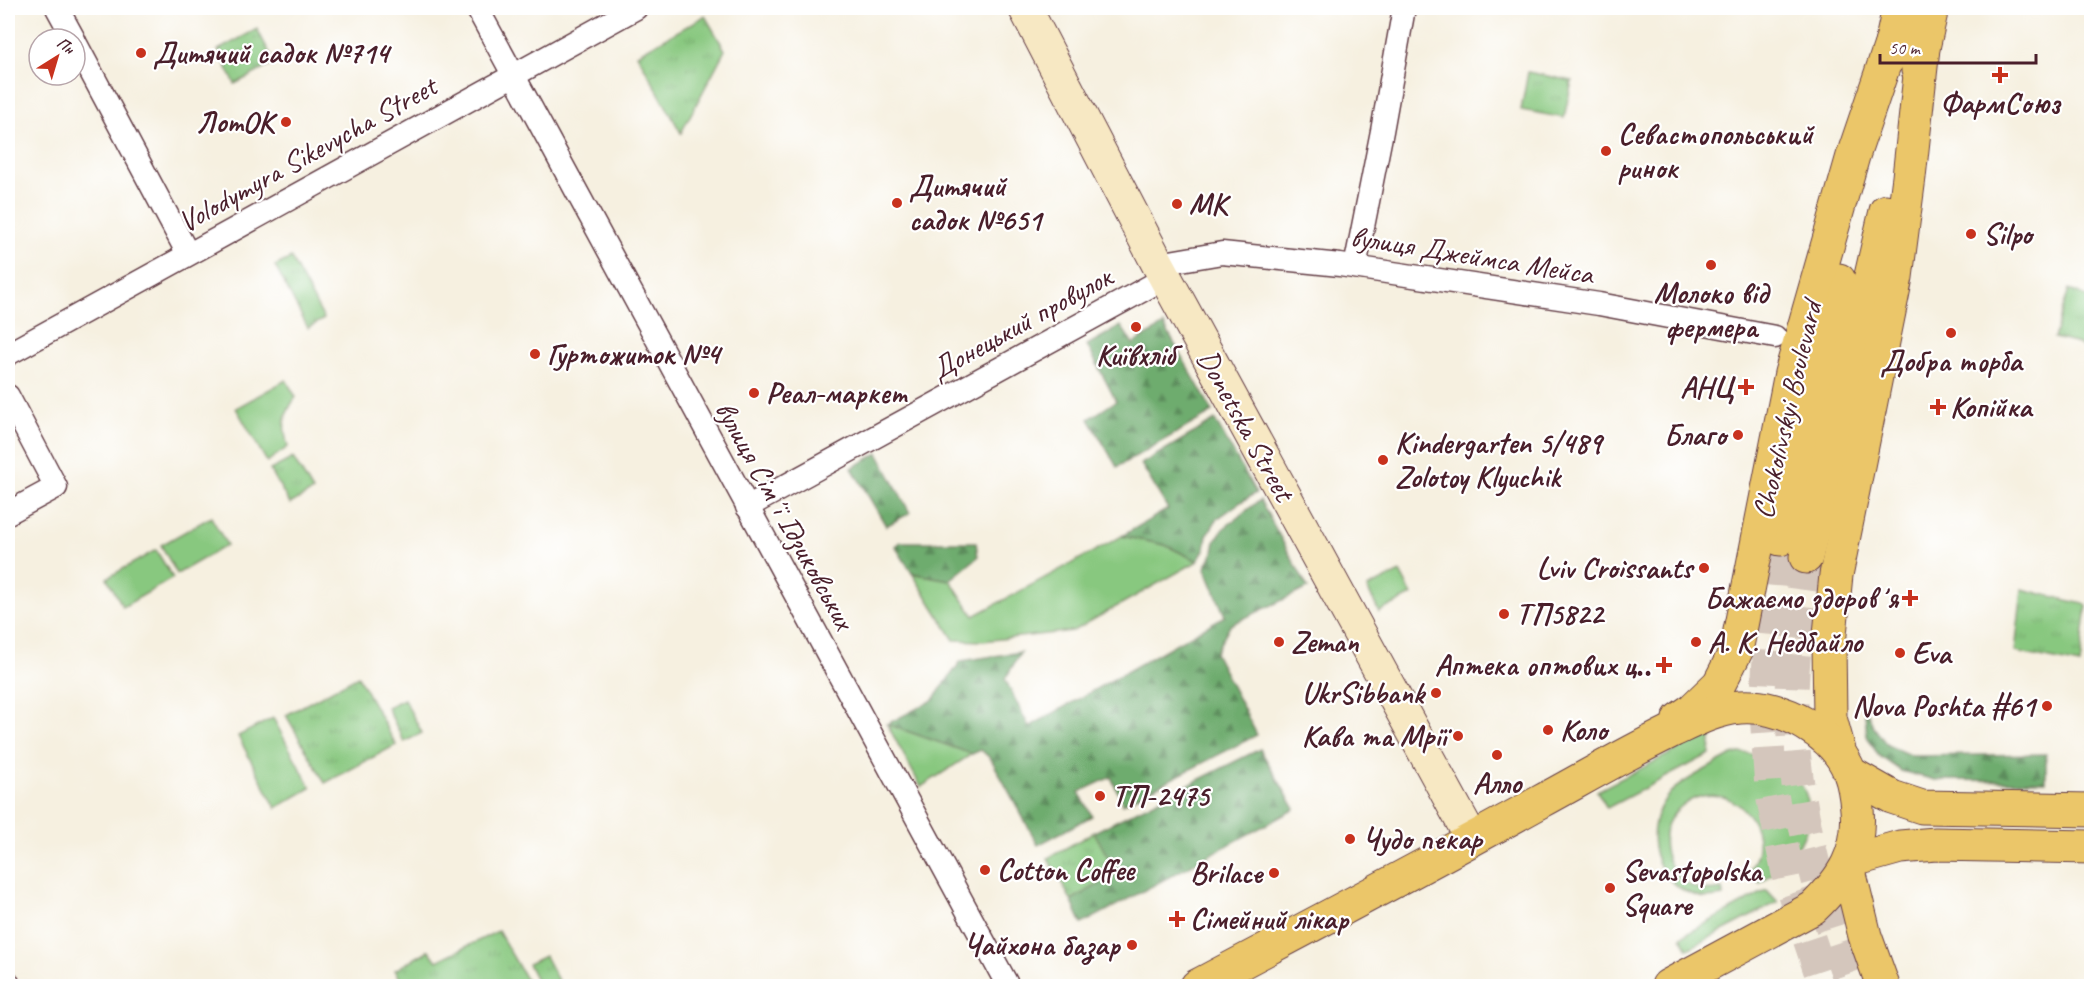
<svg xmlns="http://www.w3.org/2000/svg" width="2099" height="994" viewBox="0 0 2099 994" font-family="Caveat,sans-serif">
  <defs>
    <pattern id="forest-firs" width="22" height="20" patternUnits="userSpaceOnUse" patternTransform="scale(1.5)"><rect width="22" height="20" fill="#6eac6e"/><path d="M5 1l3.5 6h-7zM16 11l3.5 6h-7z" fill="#5c8b5b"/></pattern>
    <pattern id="park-tufts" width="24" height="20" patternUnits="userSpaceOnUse" patternTransform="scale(1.5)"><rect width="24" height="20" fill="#88c87f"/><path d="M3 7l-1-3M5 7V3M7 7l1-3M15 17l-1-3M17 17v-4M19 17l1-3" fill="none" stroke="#77ab6e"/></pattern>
  </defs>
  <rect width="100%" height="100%" fill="#fff"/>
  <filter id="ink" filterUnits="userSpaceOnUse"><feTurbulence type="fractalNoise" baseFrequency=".0167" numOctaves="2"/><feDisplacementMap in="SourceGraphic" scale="12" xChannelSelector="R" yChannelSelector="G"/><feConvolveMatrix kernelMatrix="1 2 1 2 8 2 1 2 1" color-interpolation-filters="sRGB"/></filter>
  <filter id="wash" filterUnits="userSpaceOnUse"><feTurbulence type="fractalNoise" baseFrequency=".008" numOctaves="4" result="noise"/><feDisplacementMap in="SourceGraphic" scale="24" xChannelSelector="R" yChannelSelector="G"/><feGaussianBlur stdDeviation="1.35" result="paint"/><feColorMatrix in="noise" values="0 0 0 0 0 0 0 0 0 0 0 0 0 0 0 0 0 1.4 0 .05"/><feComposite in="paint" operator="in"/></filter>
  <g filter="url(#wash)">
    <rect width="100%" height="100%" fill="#f6f0e0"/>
    <g fill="#88c87f" stroke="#697455" stroke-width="1.5">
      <path d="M286,380l10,17c-13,18 -14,29 -8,50l-21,15 -31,-54z"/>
      <polygon points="211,517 227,545 177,574 161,545"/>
      <polygon points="1122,536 1165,545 1198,561 1073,631 983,641 954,640 912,573 950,580 974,616"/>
      <polygon points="156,550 173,578 123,607 107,578"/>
      <polygon points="1400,572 1412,595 1379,612 1367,588"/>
      <polygon points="273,718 311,788 276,808 238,736"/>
      <polygon points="887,724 972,754 921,787"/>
      <polygon points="1712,732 1710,754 1607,808 1597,791"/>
      <path d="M1739,753c47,0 87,40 63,87 -9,19 -26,31 -42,43l-11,-12c31,-44 -23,-98 -66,-66 -40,29 -10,96 39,84l1,7c-7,1 -16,3 -23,1 -47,-12 -61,-67 -31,-103 8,-11 49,-31 63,-39z"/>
      <polygon points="1767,890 1778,902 1688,949 1681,937"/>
    </g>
    <g fill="url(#forest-firs)" stroke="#5c664c" stroke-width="1.5">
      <polygon points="1164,325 1213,412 1117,467 1089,419 1116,401 1087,345 1121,326 1133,344"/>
      <polygon points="1215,420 1256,493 1241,502 1217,519 1207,535 1205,548 1198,561 1165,545 1122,536 1168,509 1141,464"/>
      <polygon points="878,453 910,513 886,526 852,468"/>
      <polygon points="1260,500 1308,588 1230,625 1215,653 1257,735 1123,804 1111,777 1079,792 1092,816 1038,845 991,759 981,750 972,754 887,724 933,700 961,661 1021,652 1005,679 1029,727 1225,616 1205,568 1213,552 1215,541 1223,529"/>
      <polygon points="900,542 976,542 978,557 950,580 912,573 895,546"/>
      <polygon points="1864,703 1873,726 1887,745 1912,756 2046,754 2046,781 1935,780 1901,771 1878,755 1867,736"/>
      <polygon points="1260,749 1295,809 1082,924 1071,900 1117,874 1094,832"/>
    </g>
    <g fill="url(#park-tufts)" stroke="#697455" stroke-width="1.5">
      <polygon points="705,16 725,50 681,133 637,54"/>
      <polygon points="257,29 275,63 235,84 218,50"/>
      <polygon points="1528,72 1572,81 1564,118 1521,110"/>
      <polygon points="291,258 324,319 308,328 275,266"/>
      <polygon points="2069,289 2091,299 2091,355 2079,344 2054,338"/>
      <polygon points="293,458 313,491 290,504 270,470"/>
      <polygon points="2022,589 2087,605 2080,665 2015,652"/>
      <polygon points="358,676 396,745 325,783 286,715"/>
      <polygon points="404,699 422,733 404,742 387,707"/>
      <polygon points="1094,832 1117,874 1071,900 1048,858"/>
      <polygon points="498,931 530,986 405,986 395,970 429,950 437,961"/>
      <polygon points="545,956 561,986 539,986 528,964"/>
    </g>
  </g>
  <g filter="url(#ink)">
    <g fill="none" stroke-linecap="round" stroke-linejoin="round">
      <g stroke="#d4c6bc" stroke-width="33" stroke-dasharray="33 16" stroke-linecap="butt">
        <polyline points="1777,553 1770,639 1766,712 1771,790 1789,879 1825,986"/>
        <path d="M1806,557c-6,51 -15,103 -14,155 2,95 28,186 60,274"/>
      </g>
      <g stroke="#643e46" stroke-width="25">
        <g id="street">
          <polyline points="57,8 74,39"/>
          <polyline points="477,8 1008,986"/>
          <polyline points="75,42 188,254"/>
          <polyline points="1158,264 1222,253 1340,265 1599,304 1775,337"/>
          <polyline points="1355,267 1382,131 1404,8"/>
          <polyline points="8,354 636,8"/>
          <polyline points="8,396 56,487 8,513"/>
          <polyline points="747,507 1165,278"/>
          <polyline points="8,983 9,986"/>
        </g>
      </g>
      <g stroke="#643e46" stroke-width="35">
        <polyline id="secondary" points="1025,8 1158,264 1472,839"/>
      </g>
      <g stroke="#643e46" stroke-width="35">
        <g id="primary">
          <polyline points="1888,59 1899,8"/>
          <polyline points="1918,70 1932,8"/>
          <polyline points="1780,539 1839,280"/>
          <polyline points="1806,557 1886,211"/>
          <polyline points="1679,719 1692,710 1719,684 1736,651 1791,373 1853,156 1893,38"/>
          <polyline points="1840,754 1830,718 1829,644 1836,575 1896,277 1909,177 1923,48"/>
          <polyline points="1850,773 1892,797 1922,807 2092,810"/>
          <polyline points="1850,861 1900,847 1936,844 2092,847"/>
          <polyline points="1848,867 1865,936 1883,986"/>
          <path d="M1197,986c115,-61 230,-121 343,-184 44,-24 87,-49 132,-71 21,-10 44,-22 68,-24 42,-3 95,26 110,66 4,11 6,24 7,36 4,43 -14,70 -44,99l-145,78"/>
        </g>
      </g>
      <use href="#street" stroke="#fff" stroke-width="22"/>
      <use href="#secondary" stroke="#f7e8c3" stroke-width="33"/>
      <use href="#primary" stroke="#ebc669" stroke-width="33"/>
    </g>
  </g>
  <g fill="#c8321e" stroke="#fff" stroke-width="2">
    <circle cx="141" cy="53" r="6"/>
    <path d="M1997 66h6v6h6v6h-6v6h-6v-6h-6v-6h6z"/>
    <circle cx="286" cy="122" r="6"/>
    <circle cx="1606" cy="151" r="6"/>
    <circle cx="897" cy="203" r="6"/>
    <circle cx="1177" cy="204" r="6"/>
    <circle cx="1971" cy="234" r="6"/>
    <circle cx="1711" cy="265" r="6"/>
    <circle cx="1136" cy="327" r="6"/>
    <circle cx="1951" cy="333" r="6"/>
    <circle cx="535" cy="354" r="6"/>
    <path d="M1743 378h6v6h6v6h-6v6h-6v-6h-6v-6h6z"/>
    <circle cx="754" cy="393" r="6"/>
    <path d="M1935 398h6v6h6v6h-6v6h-6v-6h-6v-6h6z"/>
    <circle cx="1738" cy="435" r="6"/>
    <circle cx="1383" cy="460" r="6"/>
    <circle cx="1704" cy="568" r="6"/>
    <path d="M1907 589h6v6h6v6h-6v6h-6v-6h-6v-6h6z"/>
    <circle cx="1504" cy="614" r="6"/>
    <circle cx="1279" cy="642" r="6"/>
    <circle cx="1696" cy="642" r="6"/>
    <circle cx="1900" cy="653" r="6"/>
    <path d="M1661 656h6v6h6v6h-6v6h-6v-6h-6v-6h6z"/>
    <circle cx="1436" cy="693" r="6"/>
    <circle cx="2047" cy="706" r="6"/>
    <circle cx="1548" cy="730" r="6"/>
    <circle cx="1458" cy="736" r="6"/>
    <circle cx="1497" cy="755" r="6"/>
    <circle cx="1100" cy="796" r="6"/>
    <circle cx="1350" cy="839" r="6"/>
    <circle cx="985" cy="870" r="6"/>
    <circle cx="1274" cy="873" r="6"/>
    <circle cx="1610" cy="888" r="6"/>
    <path d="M1174 910h6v6h6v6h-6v6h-6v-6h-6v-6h6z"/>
    <circle cx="1132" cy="945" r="6"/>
  </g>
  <g text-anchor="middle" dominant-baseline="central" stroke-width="4.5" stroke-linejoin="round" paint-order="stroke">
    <g font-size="30" font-weight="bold" fill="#4a1f2b" stroke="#fff" text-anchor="start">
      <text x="153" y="53">Дитячий садок №714</text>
      <text x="2000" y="103" text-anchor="middle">ФармСоюз</text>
      <text x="274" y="122" text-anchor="end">ЛотОК</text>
      <text x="1618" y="134">Севастопольський<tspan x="1618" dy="34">ринок</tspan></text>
      <text x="909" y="186">Дитячий<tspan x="909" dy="34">садок №651</tspan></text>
      <text x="1189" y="204">МК</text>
      <text x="1983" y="234">Silpo</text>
      <text x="1711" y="293" text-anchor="middle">Молоко від<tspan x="1711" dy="34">фермера</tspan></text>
      <text x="547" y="354">Гуртожиток №4</text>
      <text x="1136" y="355" text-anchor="middle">Київхліб</text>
      <text x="1951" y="361" text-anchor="middle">Добра торба</text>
      <text x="1734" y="387" text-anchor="end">АНЦ</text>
      <text x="766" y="393">Реал-маркет</text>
      <text x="1950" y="407">Копійка</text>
      <text x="1726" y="435" text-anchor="end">Благо</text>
      <text x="1395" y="443">Kindergarten 5/489<tspan x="1395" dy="34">Zolotoy Klyuchik</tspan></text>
      <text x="1692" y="568" text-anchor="end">Lviv Croissants</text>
      <text x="1898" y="598" text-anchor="end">Бажаємо здоровʼя</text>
      <text x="1516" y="614">ТП5822</text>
      <text x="1291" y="642">Zeman</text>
      <text x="1708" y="642">А. К. Недбайло</text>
      <text x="1912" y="653">Eva</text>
      <text x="1652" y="665" text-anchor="end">Аптека оптових ц‥</text>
      <text x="1424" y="693" text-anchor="end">UkrSibbank</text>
      <text x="2035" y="706" text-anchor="end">Nova Poshta #61</text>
      <text x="1560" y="730">Коло</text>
      <text x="1446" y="736" text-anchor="end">Кава та Мрії</text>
      <text x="1497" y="783" text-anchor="middle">Алло</text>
      <text x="1112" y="796">ТП-2475</text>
      <text x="1362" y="839">Чудо пекар</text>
      <text x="997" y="870">Cotton Coffee</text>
      <text x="1622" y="871">Sevastopolska<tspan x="1622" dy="34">Square</tspan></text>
      <text x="1262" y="873" text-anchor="end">Brilace</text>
      <text x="1190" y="919">Сімейний лікар</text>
      <text x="1120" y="945" text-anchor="end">Чайхона базар</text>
    </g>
    <g font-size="30" fill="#4a1f2b" stroke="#fff">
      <text transform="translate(307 154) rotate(-29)">Volodymyra Sikevycha Street</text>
      <text transform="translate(1472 255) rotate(9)">вулиця Джеймса Мейса</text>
      <text transform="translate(1021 323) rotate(-29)">Донецький провулок</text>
      <text transform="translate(1787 410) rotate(-77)">Chokolivskyi Boulevard</text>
      <text transform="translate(1246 425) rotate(61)">Donetska Street</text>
      <text transform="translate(785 515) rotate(61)">вулиця Сімʼї Ідзиковських</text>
    </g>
  </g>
  <rect width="2099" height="994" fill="none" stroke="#fff" stroke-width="30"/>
  <g transform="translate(57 57) rotate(37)"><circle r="28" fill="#ffffff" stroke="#b7a5aa" stroke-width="1.5"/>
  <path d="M0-4.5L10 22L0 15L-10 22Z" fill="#c8321e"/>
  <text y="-9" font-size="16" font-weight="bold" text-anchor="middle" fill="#4a1f2b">Пн</text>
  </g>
  <path d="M1880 54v9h156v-9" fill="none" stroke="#4a1f2b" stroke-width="3"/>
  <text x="1889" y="54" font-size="18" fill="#4a1f2b" stroke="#ffffff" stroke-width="4.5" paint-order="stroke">50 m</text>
</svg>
